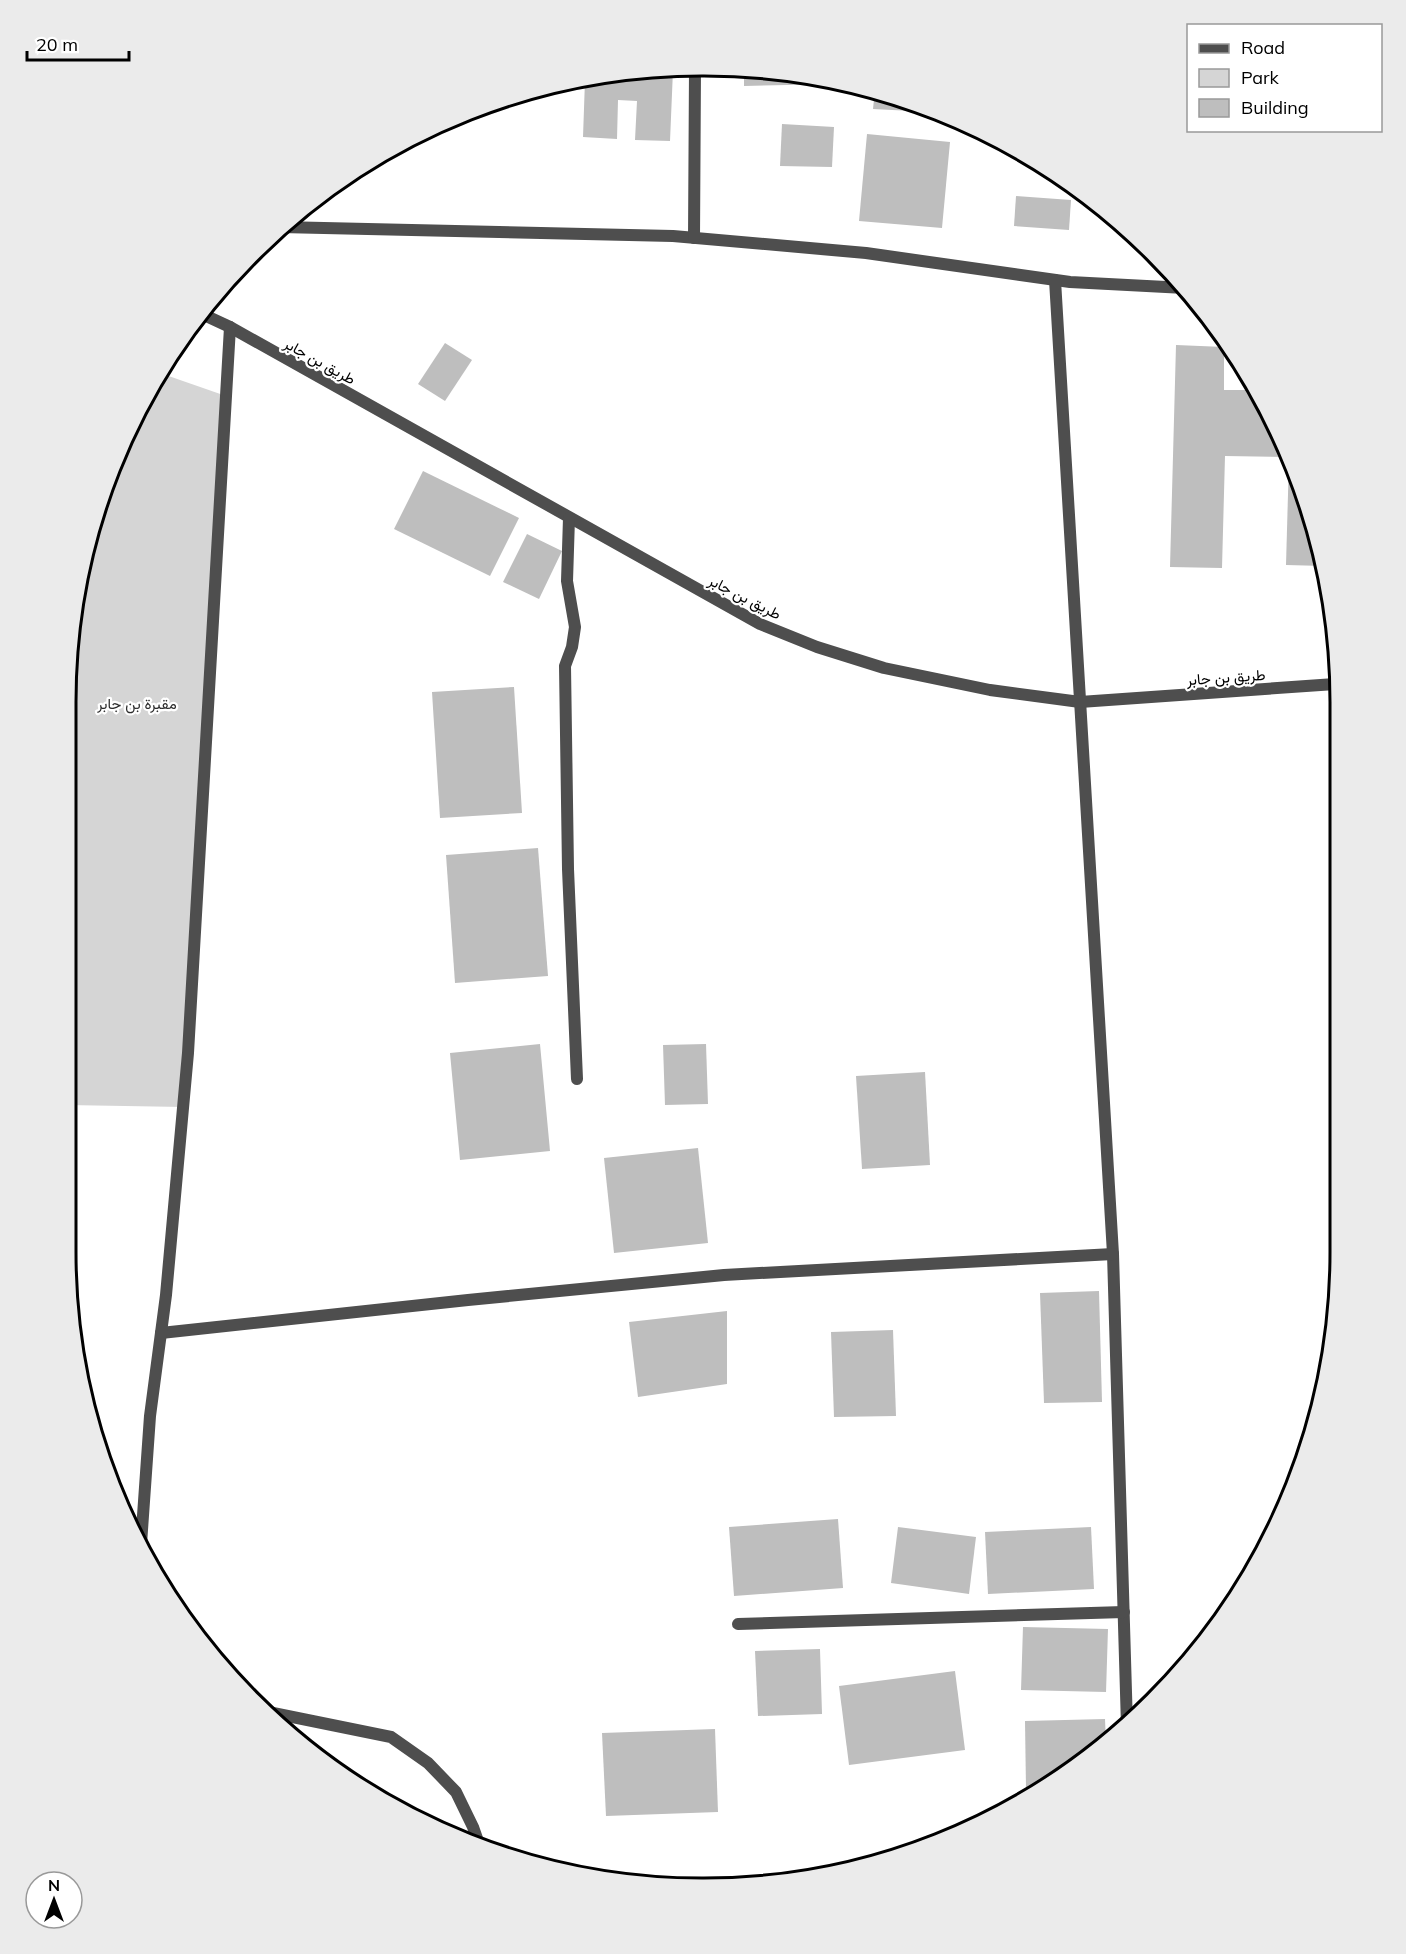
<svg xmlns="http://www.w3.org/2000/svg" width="1406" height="1954" viewBox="0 0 1406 1954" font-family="Mulish,Vazirmatn,sans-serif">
  <rect width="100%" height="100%" fill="#fff"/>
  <polygon fill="#d5d5d5" points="160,373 226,396 184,1107 66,1105 66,703 78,578 114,460 152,384"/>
  <g fill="#bebebe">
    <polygon points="744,68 837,83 837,84 744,86"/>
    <polygon points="673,70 670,141 635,140 637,101 618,100 617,139 583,137 585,80 620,71"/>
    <polygon points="875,90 931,112 873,109"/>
    <polygon points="782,124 834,127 832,167 780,166"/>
    <polygon points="867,134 950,142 942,228 859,221"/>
    <polygon points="1016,196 1071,200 1069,230 1014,226"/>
    <polygon points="445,343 472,360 445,401 418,384"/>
    <polygon points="1176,345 1224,347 1224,390 1254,390 1274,422 1288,457 1225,456 1222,568 1170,567"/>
    <polygon points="1289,459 1318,538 1324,566 1286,565"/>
    <polygon points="423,471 519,518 490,576 394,529"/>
    <polygon points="527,534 562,551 539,599 503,582"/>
    <polygon points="514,687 522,813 440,818 432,692"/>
    <polygon points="538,848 548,976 455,983 446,855"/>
    <polygon points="540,1044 550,1151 460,1160 450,1053"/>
    <polygon points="706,1044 708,1104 665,1105 663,1045"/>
    <polygon points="925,1072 930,1165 862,1169 856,1076"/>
    <polygon points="698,1148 708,1243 614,1253 604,1158"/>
    <polygon points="1099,1291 1102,1402 1044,1403 1040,1293"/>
    <polygon points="727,1311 727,1384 638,1397 629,1322"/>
    <polygon points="893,1330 896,1416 834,1417 831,1332"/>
    <polygon points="838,1519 843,1588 734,1596 729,1527"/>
    <polygon points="898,1527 976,1537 969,1594 891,1583"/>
    <polygon points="1091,1527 1094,1589 988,1594 985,1532"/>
    <polygon points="1023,1627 1108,1629 1106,1692 1021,1690"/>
    <polygon points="820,1649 822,1714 758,1716 755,1651"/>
    <polygon points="955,1671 965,1750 849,1765 839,1686"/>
    <polygon points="1105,1719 1106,1743 1057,1781 1041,1789 1026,1789 1025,1721"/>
    <polygon points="715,1729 718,1812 606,1816 602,1733"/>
  </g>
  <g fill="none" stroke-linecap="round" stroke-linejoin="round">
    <g stroke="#4e4e4e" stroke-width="12">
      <polyline points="280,227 673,236 866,253 1070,282 1185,288"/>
      <polyline points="694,238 695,69"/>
      <polyline points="1055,280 1113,1254 1127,1726"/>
      <polyline points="202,314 230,327 760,624 817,647 884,668 990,690 1080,702 1335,684"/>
      <polyline points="569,518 567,581 575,627 572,647 565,666 568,869 577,1079"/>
      <polyline points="161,1333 468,1300 724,1275 1113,1254"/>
      <polyline points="141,1544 150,1416 166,1295 188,1053 230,327"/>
      <polyline points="738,1624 1124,1612"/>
      <polyline points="268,1712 391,1737 428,1763 456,1792 473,1827 480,1847"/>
    </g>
  </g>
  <g text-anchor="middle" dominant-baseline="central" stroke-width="4.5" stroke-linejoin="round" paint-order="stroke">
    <g font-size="15" fill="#000" stroke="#fff">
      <text transform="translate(320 361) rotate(29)">طريق بن جابر</text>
      <text transform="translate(745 597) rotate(27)">طريق بن جابر</text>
      <text transform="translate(1226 677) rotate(-4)">طريق بن جابر</text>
    </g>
    <g font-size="15" fill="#2c2c2c" stroke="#fff">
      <text x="137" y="703">مقبرة بن جابر</text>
    </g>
  </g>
  <path d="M0 0H1406V1954H0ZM702 76H704A626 626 0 0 1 1330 702V1252A626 626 0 0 1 704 1878H702A626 626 0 0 1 76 1252V702A626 626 0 0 1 702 76Z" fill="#ebebeb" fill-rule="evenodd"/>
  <path fill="none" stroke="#000" stroke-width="3" d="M702 76H704A626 626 0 0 1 1330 702V1252A626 626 0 0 1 704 1878H702A626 626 0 0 1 76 1252V702A626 626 0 0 1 702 76Z"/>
  <rect x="1187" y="24" width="195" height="108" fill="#ffffff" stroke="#999999" stroke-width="1.5"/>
  <rect x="1199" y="44" width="30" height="9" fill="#4e4e4e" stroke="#999999" stroke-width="1.5"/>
  <text x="1241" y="54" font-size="18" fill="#000000">Road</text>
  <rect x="1199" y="69" width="30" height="18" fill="#d5d5d5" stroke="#999999" stroke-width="1.5"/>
  <text x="1241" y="84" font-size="18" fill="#000000">Park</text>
  <rect x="1199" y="99" width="30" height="18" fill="#bebebe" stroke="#999999" stroke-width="1.5"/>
  <text x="1241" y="114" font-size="18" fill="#000000">Building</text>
  <g transform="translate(54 1900)"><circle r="28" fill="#ffffff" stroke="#999999" stroke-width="1.5"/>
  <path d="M0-4.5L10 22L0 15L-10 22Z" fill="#000000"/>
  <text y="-9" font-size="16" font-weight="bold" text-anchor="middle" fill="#000000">N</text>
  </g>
  <path d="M27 51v9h102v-9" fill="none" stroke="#000000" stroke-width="3"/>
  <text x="36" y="51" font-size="18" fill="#000000" stroke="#ffffff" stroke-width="4.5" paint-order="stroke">20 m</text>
</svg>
